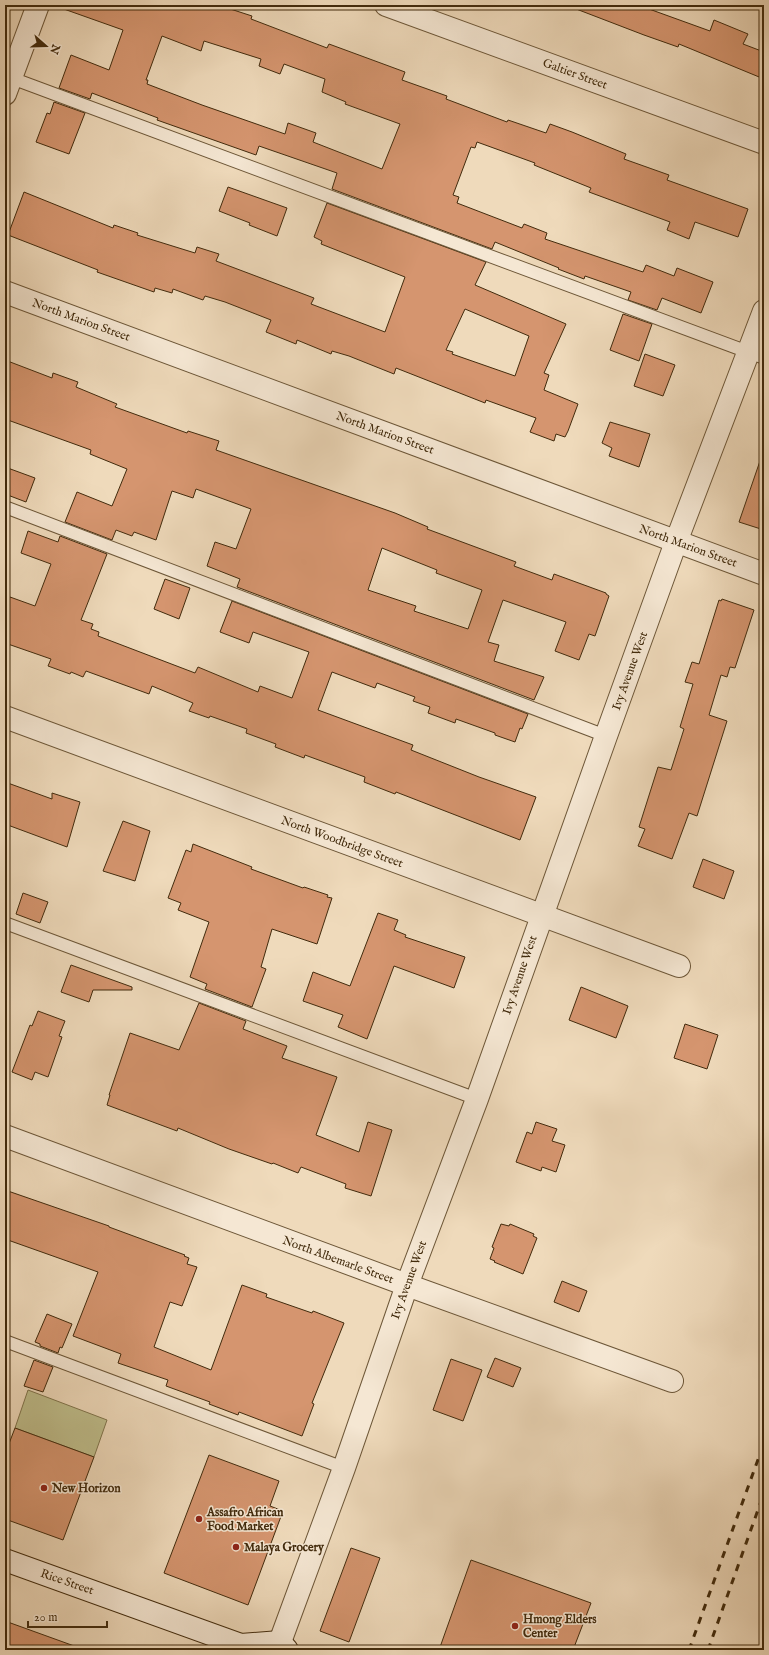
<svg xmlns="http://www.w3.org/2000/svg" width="769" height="1655" viewBox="0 0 769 1655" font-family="'IM FELL English',serif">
  <rect width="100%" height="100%" fill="#efdabb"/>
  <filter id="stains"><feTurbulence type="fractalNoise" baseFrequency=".005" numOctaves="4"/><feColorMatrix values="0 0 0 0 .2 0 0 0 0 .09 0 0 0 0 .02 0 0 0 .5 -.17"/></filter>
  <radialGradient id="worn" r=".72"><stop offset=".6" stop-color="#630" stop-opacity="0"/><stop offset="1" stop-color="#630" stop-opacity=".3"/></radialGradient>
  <polygon fill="#bfbe8c" stroke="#80744c" points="28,1390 107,1420 94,1457 15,1428"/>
  <g fill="#d5956f" stroke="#422b0d" fill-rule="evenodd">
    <path d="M61,5h157l34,11 -1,3 76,29 2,-4 76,28 -3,8 45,16 -1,3 61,23 1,-2 38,13 4,-9 22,8 54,22 -2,5 45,16 -2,5 81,29 -10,28 -43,-15 -6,17 -22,-9 3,-8 -81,-30 2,-4 -57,-23 1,-2 -58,-21 -2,6 -4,-1 -18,48 6,2 -2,6 65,25 2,-4 23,9 -2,6 98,33 3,-7 28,11 3,-8 36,14 -12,31 -39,-15 -5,12 -29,-10 3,-8 -46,-16 -1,3 -26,-10 1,-1 -64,-26 -3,7 -160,-60 5,-16 -78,-27 -3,9 -99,-35 1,-2 -66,-25 -2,6 -31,-11 12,-33 38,15 14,-40 -62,-22zM162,36l39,15 3,-10 57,18 -2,7 21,8 4,-10 41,15 -3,13 24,10 -1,2 55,20 -18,45 -69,-27 3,-9 -28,-10 -3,11 -83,-29 -55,-21 1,-4h-2z"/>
    <polygon points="572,5 638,5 710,31 714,20 748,34 743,44 764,52 764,79 679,44 678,47 644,35 571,7"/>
    <polygon points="54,102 85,113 69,154 36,142 47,113 50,114"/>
    <polygon points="228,187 287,208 277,236 249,225 250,223 219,211"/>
    <path d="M24,192l89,36 1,-3 24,8 -1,2 58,18 2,-6 22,7 -3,7 98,37 -3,6 74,28 20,-55 -84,-33 1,-3 -8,-4 13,-34 159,59 -11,23 91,39 -22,49 5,2 -5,15 34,14 -10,27 -3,6 -9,-3 -2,7 -24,-9 6,-14 -50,-18 -1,3 -89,-35 -2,6 -45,-18 -17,-5 -1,3 -34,-14 -1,4 -30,-12 5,-12 -46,-18 -20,-6 -2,4 -30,-11 -1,4 -17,-5 -1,4 -57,-20 1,-2 -90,-35zM465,309l64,27 -14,40 -63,-22 1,-2 -7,-2z"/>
    <polygon points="623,314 652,324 639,361 610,350"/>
    <polygon points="645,354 675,365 663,396 634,386"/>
    <path d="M5,360l47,18 1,-5 25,9 -2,5 41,17 -2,3 72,26 1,-2 31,10 -3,9 179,63 33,14 -1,2 89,33 -2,4 38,14 2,-6 52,19v1l3,2 -14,40 -6,-2 -10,26 -24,-9 11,-29 -63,-22 -15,42 11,3 -5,16 50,16 -10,23 -297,-113 3,-8 -33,-13 8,-24 21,7 15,-40 -55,-20 -3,9 -21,-7 -16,49 -22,-8 -2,4 -16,-6 -4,10 -47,-18 12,-30 35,14 15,-37 -37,-15 1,-4 -86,-31zM382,548l55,22 -1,3 46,17 -14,39 -54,-18 2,-5 -48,-16z"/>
    <polygon points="610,422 650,434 639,467 609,456 612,448 602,443"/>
    <polygon points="761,458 764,459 764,530 739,522"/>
    <polygon points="5,467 35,478 26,502 5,494"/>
    <polygon points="28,531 58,542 60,536 107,554 81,620 93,624 91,629 99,632 98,636 195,673 198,667 258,692 260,686 292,698 309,652 253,632 249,643 220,632 232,601 528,714 522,729 520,728 515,742 495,735 495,733 456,719 455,723 428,713 430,707 413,701 415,697 377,683 375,688 332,672 318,710 413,745 411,750 479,777 536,797 520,840 396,792 395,794 364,782 365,777 305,755 304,758 275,747 276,744 246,733 247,729 210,716 209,718 189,711 193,703 152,686 149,694 86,671 83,677 71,672 70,674 48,666 51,659 5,643 5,610 10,597 35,606 51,564 21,553"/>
    <polygon points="165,579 190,588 179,619 154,609"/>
    <polygon points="722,599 754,610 735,668 730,667 727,677 721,675 709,715 727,721 697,816 689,813 672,859 638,846 645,829 639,827 658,767 671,770 684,729 680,727 693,684 685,682 692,662 699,664 719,600 721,601"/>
    <polygon points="5,782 52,799 52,793 80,802 67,847 5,824"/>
    <polygon points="123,821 150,831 135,881 103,871"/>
    <polygon points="193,844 252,867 251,869 303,888 304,887 328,895 327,897 332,898 317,944 272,929 261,967 266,969 252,1007 205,989 207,984 190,977 209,922 178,910 181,903 168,898 186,850 191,852"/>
    <polygon points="703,859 734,871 724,899 693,887"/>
    <polygon points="23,893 48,902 40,923 16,914"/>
    <polygon points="378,913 398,920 394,930 406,935 405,937 465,957 454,988 394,966 367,1039 338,1027 343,1015 303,1001 313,972 350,986"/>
    <polygon points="71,965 132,987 132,990 93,990 89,1002 61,992"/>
    <polygon points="581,987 628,1006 616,1038 569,1020"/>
    <polygon points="199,1003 246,1021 243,1029 287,1046 282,1058 337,1077 316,1135 359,1152 368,1122 392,1130 371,1196 345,1188 346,1184 301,1167 298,1173 273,1163 272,1164 229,1149 178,1128 177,1131 107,1105 110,1095 109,1095 130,1033 179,1050"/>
    <polygon points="38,1011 65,1021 59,1036 62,1037 48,1077 35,1072 32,1080 12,1072 30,1025 32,1026"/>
    <polygon points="685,1024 718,1035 707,1069 674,1058"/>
    <polygon points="536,1122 557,1129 552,1141 565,1145 556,1172 542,1167 541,1171 516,1162 527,1132 532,1134"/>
    <polygon points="5,1190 109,1226 109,1227 185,1255 184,1256 189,1258 187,1264 197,1267 182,1306 170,1302 154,1347 211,1370 242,1285 267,1294 266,1297 312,1313 313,1311 344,1323 312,1403 314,1404 302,1436 239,1412 238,1415 209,1404 210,1402 166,1386 168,1380 118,1363 121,1354 73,1336 98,1272 5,1239"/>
    <polygon points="501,1224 509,1226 510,1224 534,1234 533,1236 537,1238 523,1274 494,1262 495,1261 490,1259 494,1248 492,1247"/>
    <polygon points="562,1281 587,1291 579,1312 554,1302"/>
    <polygon points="47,1314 72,1324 62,1348 60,1347 58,1353 40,1346 40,1344 35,1342"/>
    <polygon points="495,1358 521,1368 513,1387 487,1377"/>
    <polygon points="451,1359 482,1370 463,1421 433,1410"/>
    <polygon points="34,1360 53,1367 43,1392 24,1386"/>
    <polygon points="15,1428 94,1457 63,1540 5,1519 5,1454"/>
    <polygon points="209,1455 279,1481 270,1506 283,1511 248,1605 164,1573"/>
    <polygon points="351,1548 380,1558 349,1642 320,1631"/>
    <polygon points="471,1560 591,1603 573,1650 439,1650"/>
    <polygon points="5,1621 77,1647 77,1650 5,1650"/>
  </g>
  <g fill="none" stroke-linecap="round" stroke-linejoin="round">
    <g stroke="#6d5738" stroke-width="14">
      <g id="service">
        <polyline points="6,76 764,358"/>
        <polyline points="5,507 606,736"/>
        <polyline points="5,923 477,1099"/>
        <polyline points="5,1341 344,1468"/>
      </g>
    </g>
    <g stroke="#6d5738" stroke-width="24">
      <g id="minor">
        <polyline points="386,5 764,143"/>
        <polyline points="5,94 38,5"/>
        <polyline points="5,292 764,574"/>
        <polyline points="5,717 679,966"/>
        <polyline points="5,1136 407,1285 672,1381"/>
        <polyline points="280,1642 344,1468 407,1285 477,1099 606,736 676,542 764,311"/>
      </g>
    </g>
    <g stroke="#422b0d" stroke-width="24">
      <g id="secondary">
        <polyline points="5,1560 241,1645 247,1650"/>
        <polyline points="241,1645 280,1642 287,1650"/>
      </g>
    </g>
    <use href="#service" stroke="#f5e7d3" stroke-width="12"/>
    <use href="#minor" stroke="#f5e7d3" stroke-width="22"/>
    <use href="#secondary" stroke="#f5e7d3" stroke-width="22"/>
    <g stroke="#422b0d" stroke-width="3" stroke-dasharray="7 7" stroke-linecap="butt">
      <polyline points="689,1650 764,1443"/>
      <polyline points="708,1650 764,1493"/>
    </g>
  </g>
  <g fill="#8f2418" stroke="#f5e7d3" stroke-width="1.5">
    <circle cx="44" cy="1488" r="4"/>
    <circle cx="199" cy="1519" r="4"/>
    <circle cx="236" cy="1547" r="4"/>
    <circle cx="515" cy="1626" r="4"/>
  </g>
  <g text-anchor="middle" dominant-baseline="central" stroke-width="3" stroke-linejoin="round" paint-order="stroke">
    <g font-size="12" fill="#422b0d" stroke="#f5e7d3">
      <text transform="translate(575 74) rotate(20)">Galtier Street</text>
      <text transform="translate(81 320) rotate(20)">North Marion Street</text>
      <text transform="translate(385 433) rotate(20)">North Marion Street</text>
      <text transform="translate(688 546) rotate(20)">North Marion Street</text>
      <text transform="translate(630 671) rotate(-70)">Ivy Avenue West</text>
      <text transform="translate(342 842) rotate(20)">North Woodbridge Street</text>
      <text transform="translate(520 975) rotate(-71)">Ivy Avenue West</text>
      <text transform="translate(338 1260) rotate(20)">North Albemarle Street</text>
      <text transform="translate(409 1280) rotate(-70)">Ivy Avenue West</text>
      <text transform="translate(67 1582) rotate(19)">Rice Street</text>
    </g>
    <g font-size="12" font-weight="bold" fill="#422b0d" stroke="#f5e7d3" text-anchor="start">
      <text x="52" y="1488">New Horizon</text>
      <text x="207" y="1512">Assafro African<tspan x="207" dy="14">Food Market</tspan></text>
      <text x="244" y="1547">Malaya Grocery</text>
      <text x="523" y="1619">Hmong Elders<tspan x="523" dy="14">Center</tspan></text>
    </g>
  </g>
  <rect width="769" height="1655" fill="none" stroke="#efdabb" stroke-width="20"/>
  <rect x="6" y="6" width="757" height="1643" fill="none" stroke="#422b0d" stroke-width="2"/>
  <rect x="10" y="10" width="749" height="1635" fill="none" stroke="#422b0d"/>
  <g transform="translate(46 46) rotate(110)" stroke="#f5e7d3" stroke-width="3" paint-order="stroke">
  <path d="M0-3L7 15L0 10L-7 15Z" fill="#422b0d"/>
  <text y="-6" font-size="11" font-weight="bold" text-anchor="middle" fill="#422b0d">N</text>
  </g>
  <path d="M28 1621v6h79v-6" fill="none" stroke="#422b0d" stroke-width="2"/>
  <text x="34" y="1621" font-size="12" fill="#422b0d" stroke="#f5e7d3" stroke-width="3" paint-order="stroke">20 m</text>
  <rect width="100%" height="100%" filter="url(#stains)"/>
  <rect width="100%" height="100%" fill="url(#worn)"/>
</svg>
